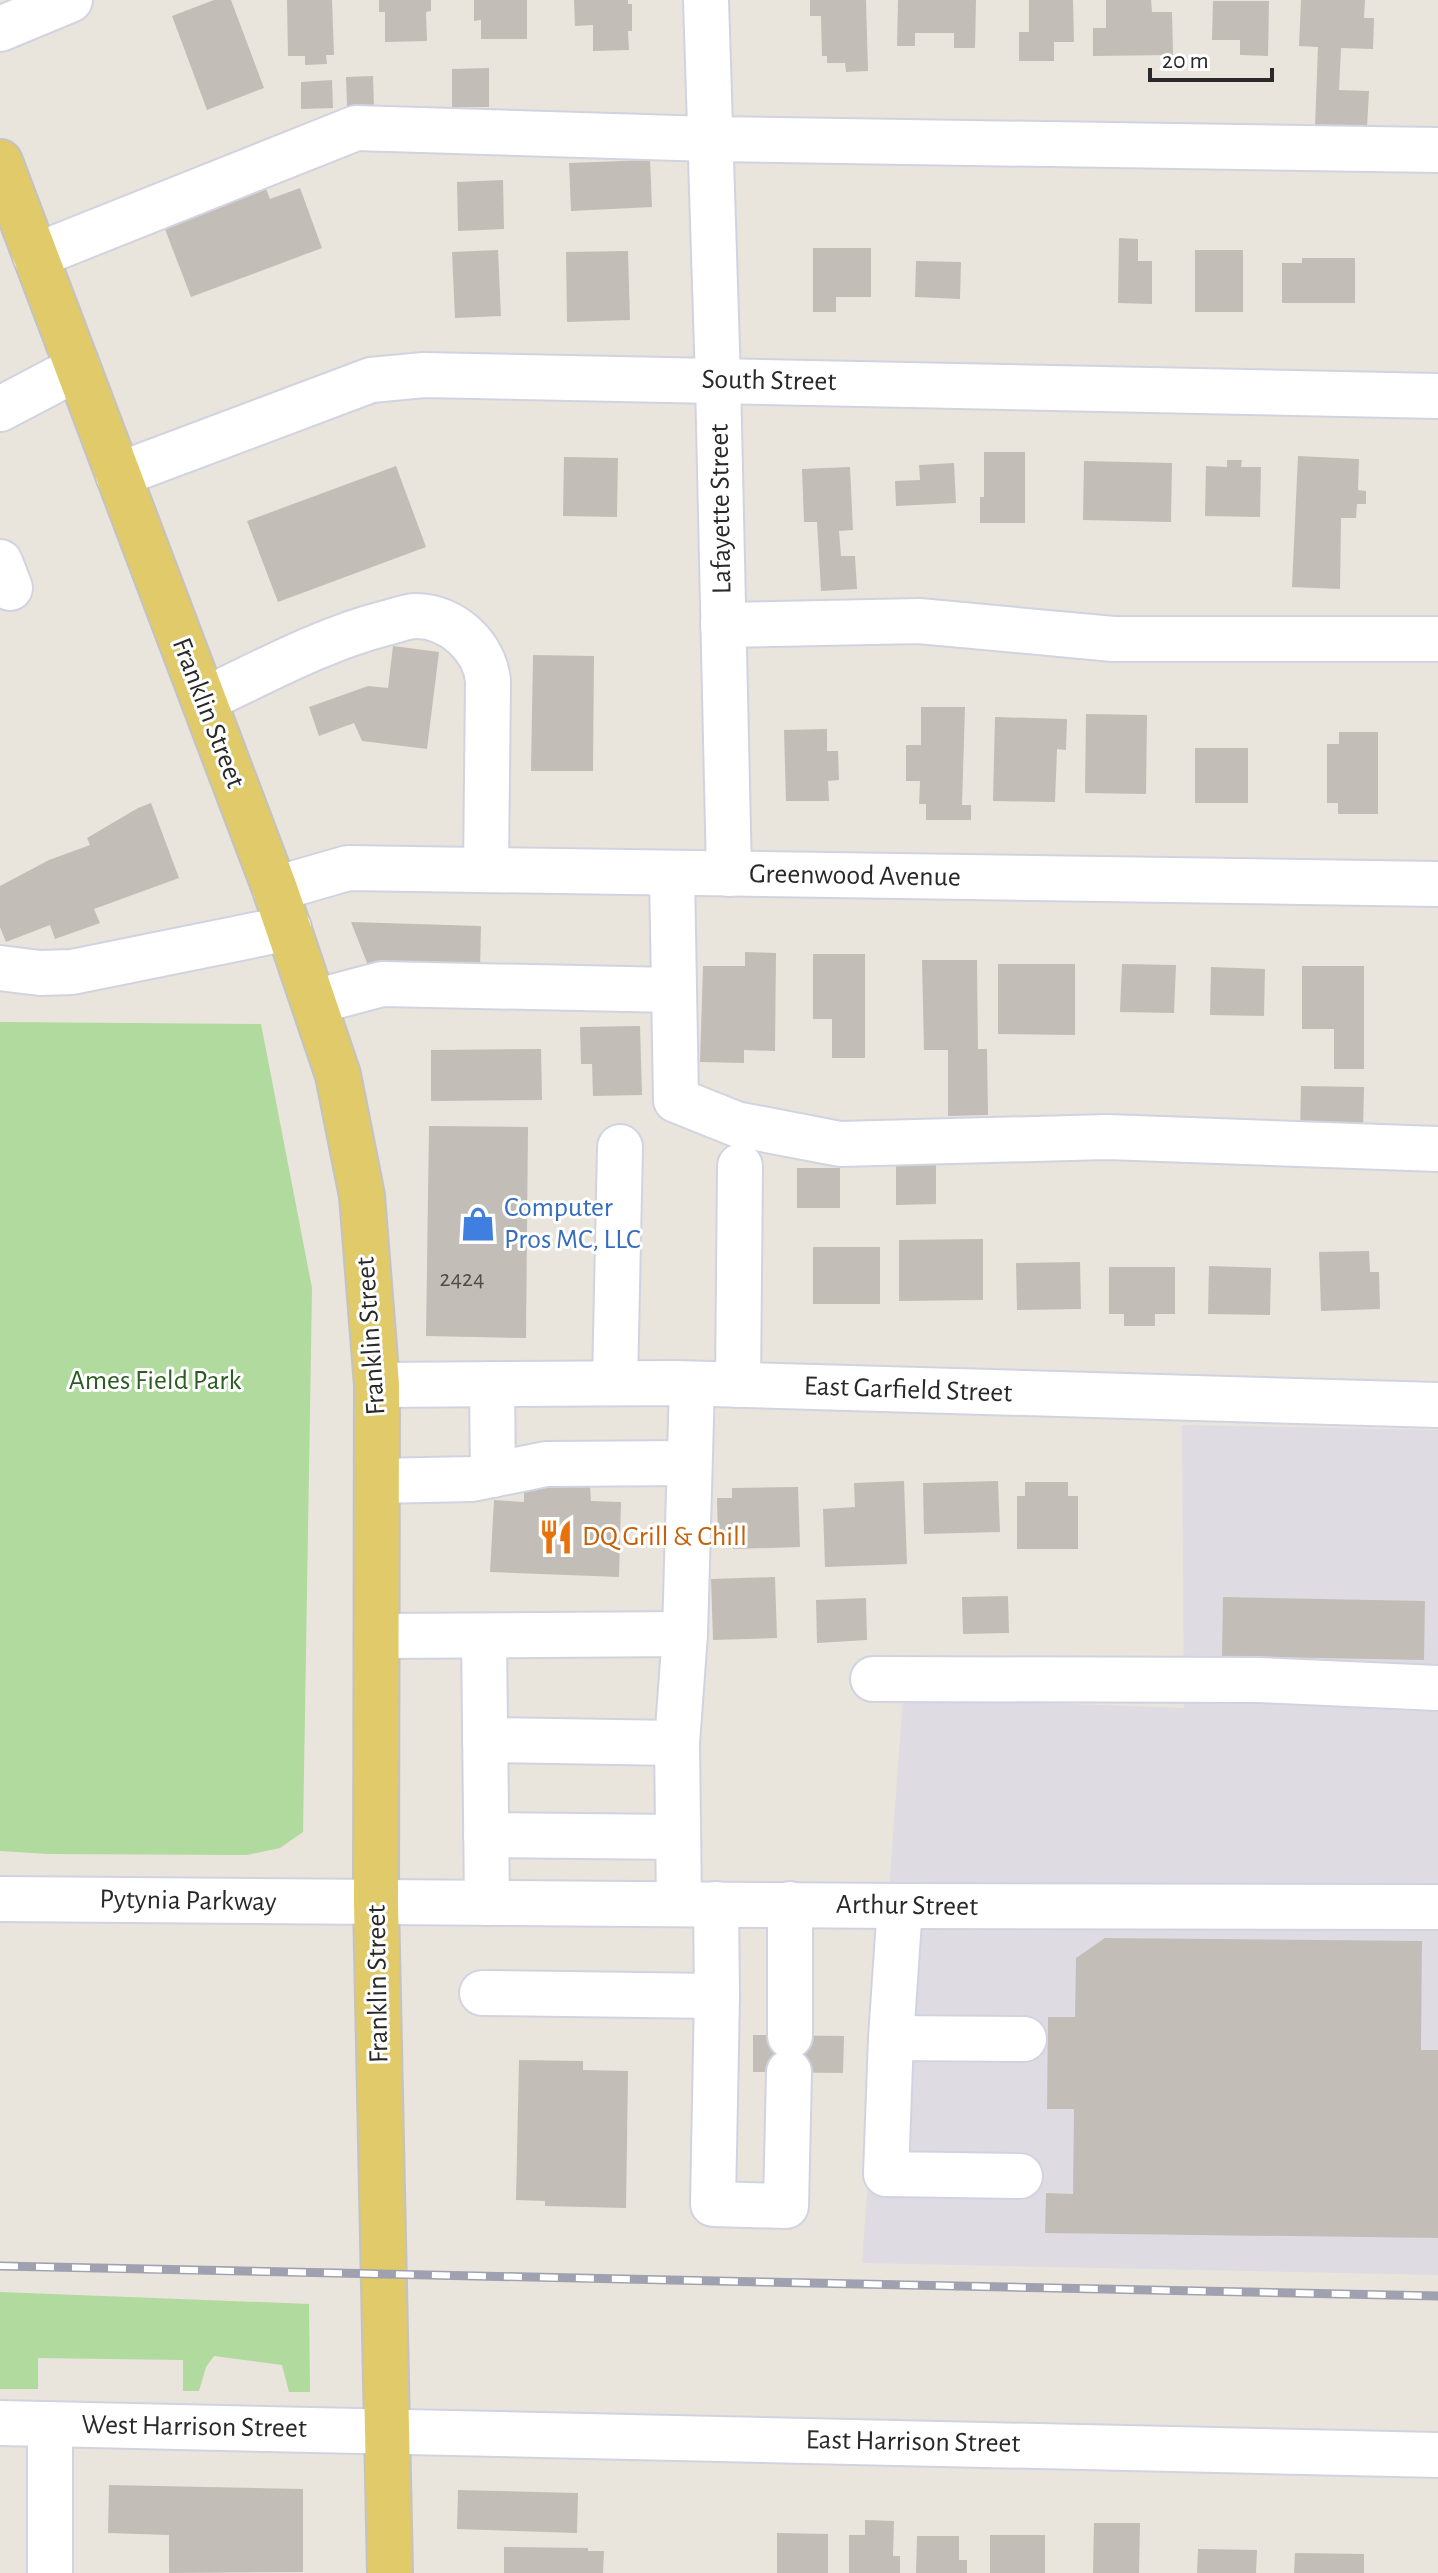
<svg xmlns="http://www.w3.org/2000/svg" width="1438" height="2573" viewBox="0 0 1438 2573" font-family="'Alegreya Sans',sans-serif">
  <rect width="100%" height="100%" fill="#e9e4dc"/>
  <polygon fill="#dedce2" points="1182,1425 1438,1430 1438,2275 862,2263 903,1698 1184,1708"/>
  <g fill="#b0da9e">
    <polygon points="0,1022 261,1024 312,1288 303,1832 280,1848 247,1855 49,1854 0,1851"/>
    <polygon points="0,2292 309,2304 310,2392 289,2392 282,2365 214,2356 206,2367 199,2391 183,2391 183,2360 38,2358 38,2389 0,2389"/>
  </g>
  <g fill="#c2beb7">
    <polygon points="214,0 231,0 264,88 207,110 172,16"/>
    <polygon points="287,0 332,0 334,55 326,55 327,64 305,65 305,56 288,56"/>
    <polygon points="379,0 431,0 431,11 426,12 427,41 385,42 385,12 379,12"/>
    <polygon points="474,0 527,0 527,39 481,39 481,20 474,21"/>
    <polygon points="574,0 628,0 628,4 632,4 632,31 628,31 629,50 593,51 593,25 575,26"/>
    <polygon points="810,0 866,0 868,71 846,72 845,63 827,63 827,56 822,56 821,16 810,16"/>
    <polygon points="898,0 976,0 975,48 954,48 954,33 915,33 915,46 897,46"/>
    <polygon points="1029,0 1073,0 1074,42 1054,42 1054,61 1019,61 1019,32 1029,32"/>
    <polygon points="1106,0 1151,0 1152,12 1172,12 1173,55 1093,56 1093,28 1106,28"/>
    <polygon points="1301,0 1365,0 1364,18 1374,18 1373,49 1341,48 1339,90 1369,91 1367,128 1315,126 1318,47 1299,46"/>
    <polygon points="1213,1 1269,1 1268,56 1240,55 1240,40 1212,40"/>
    <polygon points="489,68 489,107 452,107 452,69"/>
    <polygon points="373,76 374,107 347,107 346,77"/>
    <polygon points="332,80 333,108 301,109 301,82"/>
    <polygon points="650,160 652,207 571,211 569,163"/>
    <polygon points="503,180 504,229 458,231 457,182"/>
    <polygon points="265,186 270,199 300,188 322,248 191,297 163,224"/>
    <polygon points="1119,238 1138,239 1138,261 1152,261 1152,304 1118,303"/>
    <polygon points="813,248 871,248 871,297 836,297 836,312 813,312"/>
    <polygon points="498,250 501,316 455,318 452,252"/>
    <rect x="1195" y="250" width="48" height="62"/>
    <polygon points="628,251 630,320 567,322 566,252"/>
    <polygon points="1302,258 1355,258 1355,303 1282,303 1282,263 1302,263"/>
    <polygon points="916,261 961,262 960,299 915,297"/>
    <polygon points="984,452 1025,452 1025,523 980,523 980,497 984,497"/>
    <polygon points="1298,456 1359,459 1358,490 1366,491 1366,504 1357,504 1356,518 1341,518 1340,589 1292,587"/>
    <polygon points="564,457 618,458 617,517 563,516"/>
    <polygon points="1227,460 1242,460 1241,467 1261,467 1260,517 1205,516 1206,466 1227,467"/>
    <polygon points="1084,461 1172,463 1171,522 1083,520"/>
    <polygon points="954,463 956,503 896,506 895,481 920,480 919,465"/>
    <polygon points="396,466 426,547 278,602 247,521"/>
    <polygon points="850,467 853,530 839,531 841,556 855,556 857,589 821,591 817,522 804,522 802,469"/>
    <polygon points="393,646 439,652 427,749 362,741 354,723 319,736 309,707 368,686 388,688"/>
    <polygon points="533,655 594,656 593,771 531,771"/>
    <polygon points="921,707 965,707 962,805 971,805 971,820 926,820 926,804 919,804 920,781 906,781 906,745 921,745"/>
    <polygon points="1086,714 1147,715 1146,794 1085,793"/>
    <polygon points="995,717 1067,719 1066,750 1057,749 1055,802 993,801"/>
    <polygon points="827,729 827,751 838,751 839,780 828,781 829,801 786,801 784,730"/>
    <polygon points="1339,732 1378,732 1378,814 1338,814 1338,803 1327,803 1327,744 1339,744"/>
    <rect x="1195" y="748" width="53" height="55"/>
    <polygon points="151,803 179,878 94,909 100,923 55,939 50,925 6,942 0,927 0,886 49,860 90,845 87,838 138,808"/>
    <polygon points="351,922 481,926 480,971 369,968"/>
    <polygon points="745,952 776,953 775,1051 744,1050 744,1063 700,1062 703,966 745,966"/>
    <polygon points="813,954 865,954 865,1058 832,1058 832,1019 813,1019"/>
    <polygon points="922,960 977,960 978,1049 987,1049 988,1115 948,1116 948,1050 924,1050"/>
    <polygon points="998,964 1075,964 1075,1035 998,1034"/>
    <polygon points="1122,964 1176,965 1174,1013 1120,1012"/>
    <polygon points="1302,966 1364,966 1364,1069 1334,1069 1334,1029 1302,1029"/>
    <polygon points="1211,967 1265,969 1264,1016 1210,1015"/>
    <polygon points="640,1026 642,1095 593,1096 592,1064 581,1064 580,1027"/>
    <polygon points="541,1049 542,1100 431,1101 431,1050"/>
    <polygon points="1301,1086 1364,1087 1363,1132 1300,1132"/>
    <polygon points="429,1126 528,1127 526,1338 426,1336"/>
    <polygon points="936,1159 936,1204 896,1205 896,1160"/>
    <rect x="797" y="1168" width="43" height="40"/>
    <polygon points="983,1239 983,1300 899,1301 899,1240"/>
    <rect x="813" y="1247" width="67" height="57"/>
    <polygon points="1369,1251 1370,1272 1379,1272 1380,1309 1321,1311 1319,1252"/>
    <polygon points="1080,1262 1081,1309 1017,1310 1016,1263"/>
    <polygon points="1209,1266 1271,1268 1270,1315 1208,1314"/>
    <polygon points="1109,1267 1175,1267 1175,1314 1155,1314 1155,1326 1124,1326 1124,1314 1109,1314"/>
    <polygon points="904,1481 907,1564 825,1567 823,1509 855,1507 854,1483"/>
    <polygon points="998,1481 1000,1532 924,1534 923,1483"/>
    <polygon points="1025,1482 1068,1482 1068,1496 1078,1496 1078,1549 1017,1549 1017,1496 1025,1496"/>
    <polygon points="524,1485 590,1486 591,1501 621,1502 619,1577 490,1572 494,1500 524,1502"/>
    <polygon points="798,1487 800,1547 733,1549 733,1538 718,1539 717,1498 732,1498 732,1488"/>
    <polygon points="775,1577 777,1638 713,1640 711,1579"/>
    <polygon points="1008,1596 1009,1633 963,1634 962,1597"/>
    <polygon points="1223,1597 1425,1601 1424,1660 1222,1656"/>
    <polygon points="866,1598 867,1640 817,1643 816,1600"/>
    <polygon points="1105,1938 1422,1941 1421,2050 1438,2050 1438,2238 1045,2233 1046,2193 1073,2194 1074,2109 1047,2109 1048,2017 1075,2017 1076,1958"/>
    <polygon points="753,2035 844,2036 843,2073 753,2072"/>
    <polygon points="519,2060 583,2061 583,2070 628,2071 626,2208 545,2206 545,2201 516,2200"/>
    <polygon points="109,2485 303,2489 303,2572 169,2573 169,2535 108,2533"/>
    <polygon points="458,2490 578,2493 577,2533 457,2529"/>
    <polygon points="865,2520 894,2521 893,2556 900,2556 900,2573 849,2573 849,2535 865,2535"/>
    <polygon points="1094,2523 1140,2523 1139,2573 1093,2573"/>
    <polygon points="777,2533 828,2534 828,2573 777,2573"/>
    <rect x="990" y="2535" width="55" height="38"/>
    <polygon points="917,2536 959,2536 959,2560 967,2560 967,2573 916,2573"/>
    <polygon points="504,2547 588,2548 588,2551 604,2551 603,2573 504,2573"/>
    <polygon points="1198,2549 1257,2550 1256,2573 1197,2573"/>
    <polygon points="1295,2553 1364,2554 1364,2573 1294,2573"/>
  </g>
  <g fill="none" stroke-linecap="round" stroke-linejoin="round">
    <g stroke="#d1d3e0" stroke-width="48">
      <g id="minor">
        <polyline points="706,0 718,380 729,874"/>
        <polyline points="0,29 70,0"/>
        <polyline points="35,256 356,128 710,139 1438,150"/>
        <polyline points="0,409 78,368"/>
        <polyline points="118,475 371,380 424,375 1438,396"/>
        <polyline points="0,562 10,588"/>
        <polyline points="723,625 919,621 1113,639 1438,639"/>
        <path d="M204,700c59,-28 119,-61 182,-77 9,-2 21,-7 30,-7 36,0 69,31 72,65l-2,189"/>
        <polyline points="672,873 676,1100 736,1124 840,1144 1107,1137 1438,1149"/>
        <polyline points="275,889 348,868 1438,884"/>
        <polyline points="0,968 40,973 72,972 289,928"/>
        <polyline points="314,1002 382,984 674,990"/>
        <polyline points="615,1383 620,1147"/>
        <polyline points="492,1384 493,1475"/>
        <polyline points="377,1385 676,1383 1438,1405"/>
        <polyline points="738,1385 740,1166"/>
        <polyline points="377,1481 472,1479 546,1464 688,1463"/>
        <polyline points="377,1636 685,1634"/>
        <polyline points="484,1636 487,1903"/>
        <polyline points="873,1679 1259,1680 1438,1688"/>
        <polyline points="485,1740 677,1743"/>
        <polyline points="486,1835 678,1837"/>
        <polyline points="0,1899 900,1906 1438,1907"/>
        <polyline points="679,1904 677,1743 685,1634 692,1384"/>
        <polyline points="900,1906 891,2038 886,2174 1020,2176"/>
        <polyline points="482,1993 717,1996 716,1904"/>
        <polyline points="717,1996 713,2204 786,2206 789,2072"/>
        <polyline points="790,2036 790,1904"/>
        <polyline points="891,2038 1024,2039"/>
        <polyline points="0,2423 1438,2455"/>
        <polyline points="50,2573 50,2424"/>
      </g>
    </g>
    <g stroke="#c3c3c3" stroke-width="48">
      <polyline id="major" points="0,162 275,889 338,1075 362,1196 377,1385 376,1903 390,2573"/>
    </g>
    <use href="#minor" stroke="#fff" stroke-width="44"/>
    <use href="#major" stroke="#e0ca6a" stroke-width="44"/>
    <g stroke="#9fa1b1" stroke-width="9">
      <polyline id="rail" points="0,2266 1438,2296"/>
    </g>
    <use href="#rail" stroke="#fff" stroke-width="6" stroke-dasharray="18" stroke-linecap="butt"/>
  </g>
  <defs>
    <g id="shop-bare" transform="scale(2.76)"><path d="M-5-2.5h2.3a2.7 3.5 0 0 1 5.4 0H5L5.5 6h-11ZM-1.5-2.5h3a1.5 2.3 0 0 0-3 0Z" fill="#3f7fe0" stroke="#fff" stroke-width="2.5" paint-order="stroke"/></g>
    <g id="restaurant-bare" transform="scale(2.76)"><path d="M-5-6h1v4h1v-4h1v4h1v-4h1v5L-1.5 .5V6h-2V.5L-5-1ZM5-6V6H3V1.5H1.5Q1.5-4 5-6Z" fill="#e8710a" stroke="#fff" stroke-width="2.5" paint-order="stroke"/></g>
  </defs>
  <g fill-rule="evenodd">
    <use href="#shop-bare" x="478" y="1224"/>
    <use href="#restaurant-bare" x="556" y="1537"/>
  </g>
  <g text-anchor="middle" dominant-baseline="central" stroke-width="6" stroke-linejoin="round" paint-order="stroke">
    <g font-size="24" fill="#4f4e4c">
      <text x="462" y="1279">2424</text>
    </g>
    <g font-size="28" fill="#292929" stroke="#fff">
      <text transform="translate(769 381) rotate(1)">South Street</text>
      <text transform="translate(721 509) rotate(-91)">Lafayette Street</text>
      <text transform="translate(208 713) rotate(69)">Franklin Street</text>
      <text transform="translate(855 876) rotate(1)">Greenwood Avenue</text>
      <text transform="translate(371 1336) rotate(-94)">Franklin Street</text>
      <text transform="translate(908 1390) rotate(2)">East Garfield Street</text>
      <text transform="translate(188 1901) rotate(1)">Pytynia Parkway</text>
      <text transform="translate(907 1906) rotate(1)">Arthur Street</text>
      <text transform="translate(378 1984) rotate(-91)">Franklin Street</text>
      <text transform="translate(194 2427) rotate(1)">West Harrison Street</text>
      <text transform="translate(913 2442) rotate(1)">East Harrison Street</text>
    </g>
    <g font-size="28" fill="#366cbe" stroke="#fff" text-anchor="start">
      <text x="504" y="1208">Computer<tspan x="504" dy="32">Pros MC, LLC</tspan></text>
    </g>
    <g font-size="28" fill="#2b5d22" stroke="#fff">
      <text x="155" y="1381">Ames Field Park</text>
    </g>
    <g font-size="28" fill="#c56008" stroke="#fff" text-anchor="start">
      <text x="582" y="1537">DQ Grill &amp; Chill</text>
    </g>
  </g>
  <path d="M1150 68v12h122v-12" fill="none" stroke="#292929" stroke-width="4"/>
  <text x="1162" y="68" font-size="24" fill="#292929" stroke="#ffffff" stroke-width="6" paint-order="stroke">20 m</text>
</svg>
